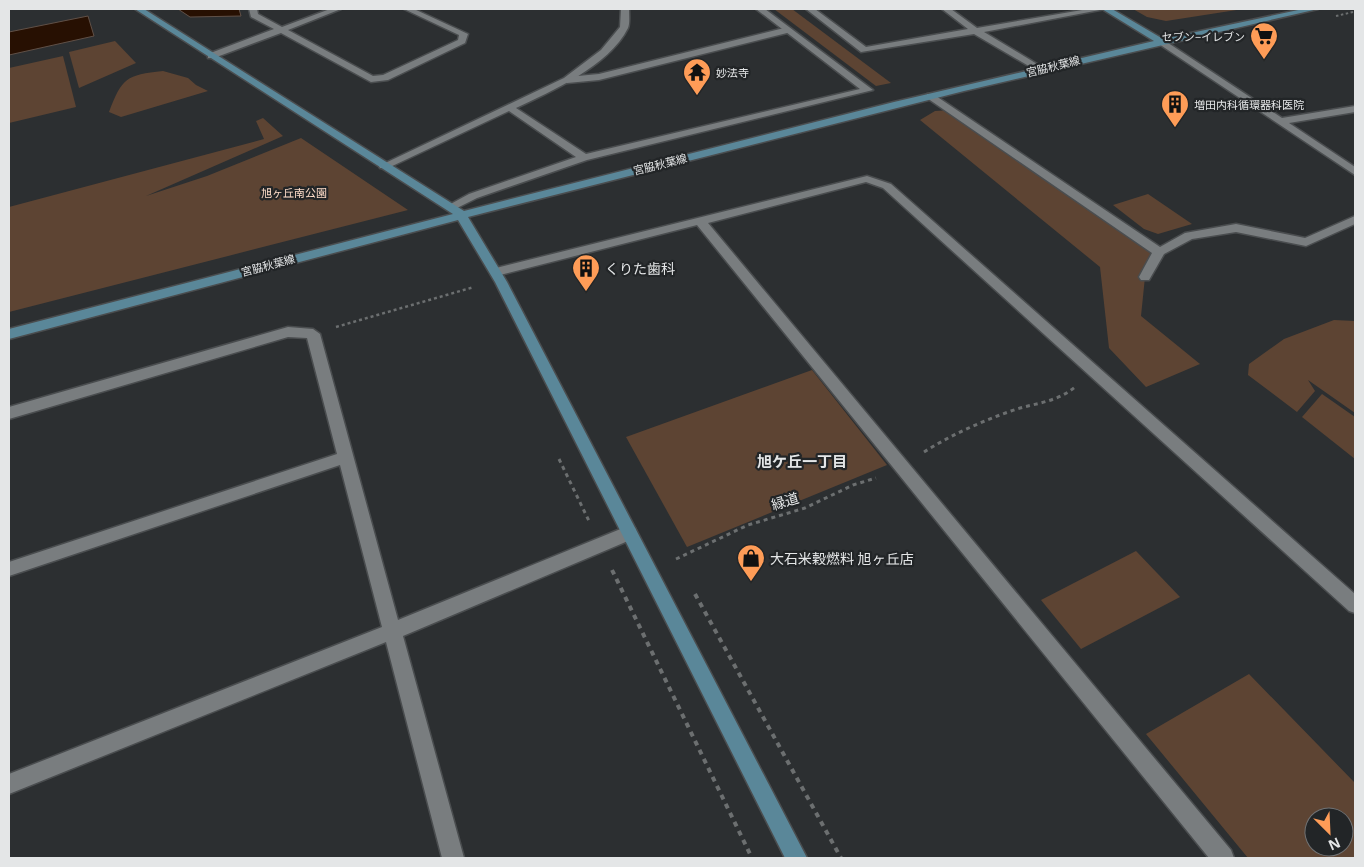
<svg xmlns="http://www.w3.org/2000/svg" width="1364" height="867" viewBox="0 0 1364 867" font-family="'Noto Sans','Noto Sans JP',sans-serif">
  <rect width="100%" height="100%" fill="#2c2f31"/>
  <g fill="#5d4433" fill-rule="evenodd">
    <polygon points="774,9 792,9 891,83 876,86"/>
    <polygon points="1133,9 1243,9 1166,21 1147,17"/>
    <polygon points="115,41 136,63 79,88 69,52"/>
    <polygon points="63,56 76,107 9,123 9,68"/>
    <path d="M163,71l25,7 8,7 12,6 -87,26 -12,-5c13,-34 17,-37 54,-41z"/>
    <polygon points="951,110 1159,252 1145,277 1141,316 1200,364 1146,387 1109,348 1100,267 920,120 935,111"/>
    <polygon points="263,118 283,136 146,196 207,176 301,138 408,210 9,312 9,207 264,139 256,121"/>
    <polygon points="1148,194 1192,224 1158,234 1144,229 1113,205"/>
    <polygon points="1334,320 1355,321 1355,413 1308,380 1315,391 1297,412 1248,375 1249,364 1284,339"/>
    <polygon points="812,370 887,465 687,547 626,437"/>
    <polygon points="1322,394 1355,417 1355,459 1302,417"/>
    <polygon points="1136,551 1180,597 1081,649 1041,600"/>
    <path d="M1249,674l106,109v75h-107l-102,-124zM1314,817h30v30h-30z"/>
  </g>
  <g fill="#271002" stroke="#605047">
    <polygon points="178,9 239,9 241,16 190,17"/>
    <polygon points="88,16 94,36 9,55 9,32"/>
  </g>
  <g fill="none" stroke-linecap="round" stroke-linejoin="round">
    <g stroke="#4a4d4f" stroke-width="3">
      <path id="lane" d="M621,9h8c0,6 1,14 -1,19 -19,38 -76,63 -112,80l70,46 274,-65 -104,-80h9l108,81 -286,70 -110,38 -26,13 -6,-3 2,-2 22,-12 107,-37 -67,-46 -121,57h-8l-1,-2 185,-88 37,-28 19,-23z"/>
    </g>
    <g stroke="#4a4d4f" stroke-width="3">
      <g id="street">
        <polygon points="249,9 257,9 258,14 282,27 330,9 341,9 288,30 373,76 383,75 458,40 459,35 404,9 414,9 468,34 465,43 388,80 371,82 281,33 214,58 208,58 208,54 274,29 251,17"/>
        <polygon points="806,9 815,9 866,47 968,29 942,9 951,9 977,28 1088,9 1105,9 984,32 1042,67 1042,71 1039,72 974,34 861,52"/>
        <polygon points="788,27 792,30 791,32 599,80 567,83 562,80 567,77 599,74"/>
        <polygon points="1159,37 1282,118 1355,106 1355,112 1289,123 1355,167 1355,175 1156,42 1155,40"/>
        <polygon points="927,94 933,94 1160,247 1185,233 1236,224 1305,238 1355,216 1355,224 1306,246 1236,232 1192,239 1164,254 1149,280 1141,280 1139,277 1152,253 927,98"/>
        <polygon points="867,176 891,184 1355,594 1355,613 1349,611 883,188 866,182 708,223 1231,850 1234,858 1209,858 697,225 496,276 490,272 496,268"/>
        <polygon points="288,327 313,329 320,334 398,620 623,528 629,526 635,528 637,533 635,538 403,636 464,858 442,858 386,642 9,794 9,774 382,627 340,465 9,576 9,562 337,454 307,338 288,337 9,419 9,407"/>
      </g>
    </g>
    <g stroke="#4a4d4f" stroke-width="3">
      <polygon id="secondary" points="135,9 144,9 464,211 894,102 1154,41 1102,9 1112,9 1163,39 1303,9 1318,9 964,91 468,217 507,282 807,858 785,858 495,282 458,220 9,339 9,329 453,214"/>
    </g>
    <polyline stroke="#6c6f70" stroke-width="2" stroke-dasharray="2.5 2.5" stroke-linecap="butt" points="1336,16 1353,12"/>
    <polyline stroke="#6c6f70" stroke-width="2.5" stroke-dasharray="3 3" stroke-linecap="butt" points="336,327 474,287"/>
    <g stroke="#6c6f70" stroke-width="3" stroke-dasharray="4 4" stroke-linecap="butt">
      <path d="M924,452c27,-17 56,-30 87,-41 22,-8 45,-8 64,-24"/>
      <polyline points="559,459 589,521"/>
      <polyline points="676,559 748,525 805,508 853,485 876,478"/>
    </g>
    <g stroke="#6c6f70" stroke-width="4" stroke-dasharray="5 5" stroke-linecap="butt">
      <polyline points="612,570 752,858"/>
      <polyline points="695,594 841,858"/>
    </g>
    <use href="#lane" fill="#797d7f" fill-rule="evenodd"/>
    <use href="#street" fill="#797d7f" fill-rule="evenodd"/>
    <use href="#secondary" fill="#5a8799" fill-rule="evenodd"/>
  </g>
  <defs>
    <g id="supermarket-pin" transform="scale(1.4375)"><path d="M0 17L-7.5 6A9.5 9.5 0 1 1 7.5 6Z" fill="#fe9c57" stroke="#222527"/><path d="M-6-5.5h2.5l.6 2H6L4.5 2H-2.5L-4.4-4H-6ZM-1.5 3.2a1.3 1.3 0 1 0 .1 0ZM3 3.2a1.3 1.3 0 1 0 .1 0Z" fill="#111"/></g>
    <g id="temple-pin" transform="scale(1.4375)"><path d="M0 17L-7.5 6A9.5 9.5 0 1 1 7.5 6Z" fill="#fe9c57" stroke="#222527"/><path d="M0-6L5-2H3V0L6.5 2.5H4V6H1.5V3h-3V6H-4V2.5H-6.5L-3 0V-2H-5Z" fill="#111"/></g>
    <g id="building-pin" transform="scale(1.4375)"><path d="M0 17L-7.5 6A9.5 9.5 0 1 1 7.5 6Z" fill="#fe9c57" stroke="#222527"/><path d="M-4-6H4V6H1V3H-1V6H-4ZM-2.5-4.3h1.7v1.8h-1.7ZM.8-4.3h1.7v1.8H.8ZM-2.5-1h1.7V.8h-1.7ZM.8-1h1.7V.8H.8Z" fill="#111"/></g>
    <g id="shop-pin" transform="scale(1.4375)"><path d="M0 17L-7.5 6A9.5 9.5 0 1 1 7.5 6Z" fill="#fe9c57" stroke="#222527"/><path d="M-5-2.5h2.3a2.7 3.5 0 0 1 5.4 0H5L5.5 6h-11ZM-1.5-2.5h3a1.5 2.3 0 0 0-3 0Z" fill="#111"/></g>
  </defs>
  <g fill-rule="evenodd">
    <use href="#supermarket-pin" x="1264" y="36"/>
    <use href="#temple-pin" x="697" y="72"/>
    <use href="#building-pin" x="1175" y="104"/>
    <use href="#building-pin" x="586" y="268"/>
    <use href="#shop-pin" x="751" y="558"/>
  </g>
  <g text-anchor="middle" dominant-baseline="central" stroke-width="4.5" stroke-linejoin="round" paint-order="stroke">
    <g font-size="11" fill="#e4e6e7" stroke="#222527" text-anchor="start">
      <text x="1245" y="36" text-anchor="end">セブン−イレブン</text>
      <text x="716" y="72">妙法寺</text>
      <text x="1194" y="104">増田内科循環器科医院</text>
    </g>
    <g font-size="11" fill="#e4e6e7" stroke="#222527">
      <text transform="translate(1053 66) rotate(-14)">宮脇秋葉線</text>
      <text transform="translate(660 164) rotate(-14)">宮脇秋葉線</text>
      <text transform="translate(268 265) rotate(-15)">宮脇秋葉線</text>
    </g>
    <g font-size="11" fill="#fddcc8" stroke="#222527">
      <text x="294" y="192">旭ヶ丘南公園</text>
    </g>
    <g font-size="14" fill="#e4e6e7" stroke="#222527" text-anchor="start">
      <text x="605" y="268">くりた歯科</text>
      <text x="770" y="558">大石米穀燃料 旭ヶ丘店</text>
    </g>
    <g font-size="14" fill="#e4e6e7" stroke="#222527">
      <text transform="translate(785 501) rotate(-17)">緑道</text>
    </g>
    <g font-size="15" font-weight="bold" fill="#e4e6e7" stroke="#222527">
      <text x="802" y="461">旭ケ丘一丁目</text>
    </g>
  </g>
  <rect width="1364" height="867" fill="none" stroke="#e4e6e7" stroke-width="20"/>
  <g transform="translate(1329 832) rotate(156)"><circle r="24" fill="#222527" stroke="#707274"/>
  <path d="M0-4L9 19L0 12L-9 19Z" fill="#fe9c57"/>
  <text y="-8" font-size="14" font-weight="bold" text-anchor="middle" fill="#e4e6e7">N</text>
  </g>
</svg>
